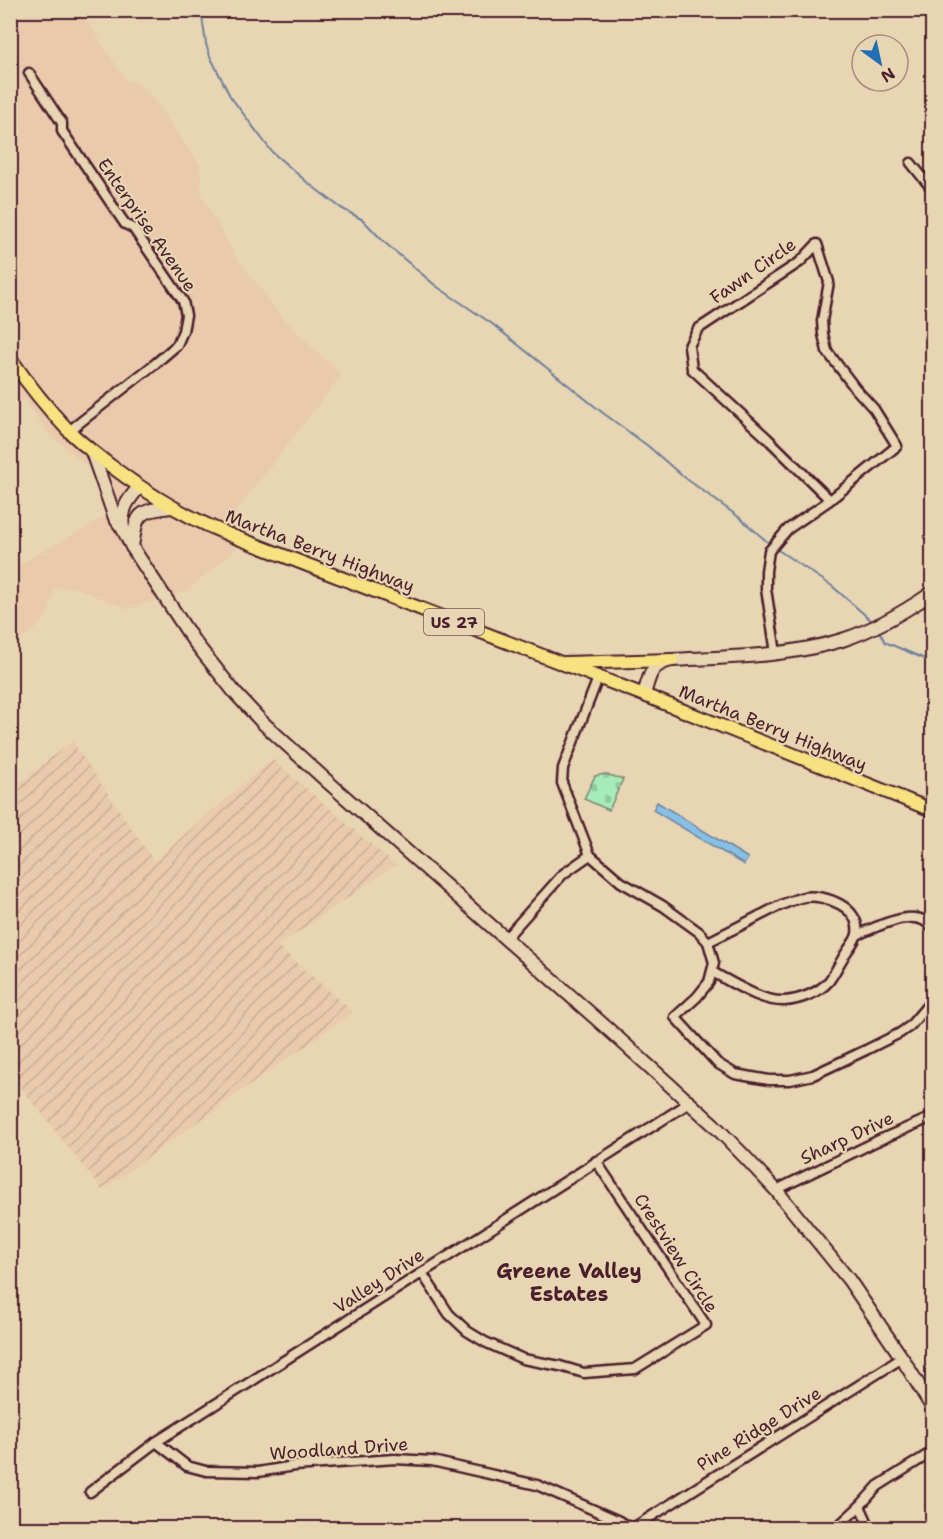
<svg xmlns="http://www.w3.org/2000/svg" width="943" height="1539" viewBox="0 0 943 1539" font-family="'Shantell Sans',sans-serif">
  <defs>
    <pattern id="industrial-furrows" width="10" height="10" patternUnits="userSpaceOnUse" patternTransform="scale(1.5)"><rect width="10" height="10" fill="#e9caad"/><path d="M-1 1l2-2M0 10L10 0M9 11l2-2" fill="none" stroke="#c9ad95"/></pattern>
    <pattern id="cemetery-stones" width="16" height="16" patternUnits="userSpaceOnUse" patternTransform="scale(1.5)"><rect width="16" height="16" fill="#a6ecb9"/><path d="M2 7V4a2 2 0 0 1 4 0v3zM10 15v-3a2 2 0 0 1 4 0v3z" fill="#90ca9f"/></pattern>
  </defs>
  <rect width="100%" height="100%" fill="#e8d5b3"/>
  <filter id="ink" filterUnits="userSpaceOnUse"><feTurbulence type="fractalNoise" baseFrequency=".0167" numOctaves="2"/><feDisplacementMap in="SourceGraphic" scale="12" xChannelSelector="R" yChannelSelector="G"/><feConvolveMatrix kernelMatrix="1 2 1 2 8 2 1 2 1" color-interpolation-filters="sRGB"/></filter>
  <g filter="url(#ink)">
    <polygon fill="#e9caad" points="11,11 81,11 125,79 139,84 152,97 200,165 202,196 237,258 281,316 341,375 227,523 254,534 187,591 128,609 76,588 55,588 47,616 34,630 11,647 11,569 106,516 93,478 84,463 50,435 24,399 11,409"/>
    <polygon fill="url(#industrial-furrows)" points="72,741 154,861 272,759 395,865 278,946 353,1012 102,1190 11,1075 11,790"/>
    <polygon fill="url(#cemetery-stones)" stroke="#788672" stroke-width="1.5" points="605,774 623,779 609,810 584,799 595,776"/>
    <polygon fill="#86c0e5" stroke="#6e809b" stroke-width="1.5" points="657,802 748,858 744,865 653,810"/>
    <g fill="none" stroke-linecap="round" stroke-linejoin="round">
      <g stroke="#6e809b" stroke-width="2">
        <polyline points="201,10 206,44 210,56 230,96 272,152 308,183 341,208 363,220 384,242 436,286 491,323 603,413 648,446 680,474 740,518 771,545"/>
        <polyline points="775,548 832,586 873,622"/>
        <polyline points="879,631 885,642 932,662"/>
      </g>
      <g stroke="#4a1f2b" stroke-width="13">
        <g id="street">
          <polyline points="29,73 62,123 62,131 125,224 133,228 183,301 186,315 183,331 177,345 156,363 69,431"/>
          <polyline points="911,163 932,189"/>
          <polyline points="776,653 766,589 766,571 769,551 788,529 830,500 897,446 874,409 855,388 827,351 823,334 822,321 829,282 817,244 800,262 698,329 689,346 692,369 767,438 830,500"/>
          <polyline points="598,678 563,768 562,783 590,855 621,882 663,906 699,932 708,942 714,963 709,982 697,997 675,1017 717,1063 735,1074 769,1080 790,1080 813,1075 866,1050 900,1033 910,1026 932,1000"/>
          <path d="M857,935c20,-8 60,-30 75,-7"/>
          <polyline points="505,939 563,874 590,855"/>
          <path d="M708,942c18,-9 36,-18 53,-27 14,-7 28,-15 43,-18 21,-3 57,10 53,37 -1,6 -8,14 -11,19 -6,9 -11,20 -17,28 -10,12 -30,19 -45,20 -23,1 -52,-19 -72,-29"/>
          <polyline points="776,1190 877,1141 932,1117"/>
          <polyline points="422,1273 449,1314 467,1331 485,1342 523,1359 560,1366 584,1373 635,1369 706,1325 596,1161"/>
          <polyline points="156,1442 187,1466 206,1471 258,1472 294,1466 395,1459 432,1461 537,1485 619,1521 630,1528"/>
          <polyline points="90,1492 156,1442 689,1103"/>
          <polyline points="860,1506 870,1528"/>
          <polyline points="633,1528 902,1358"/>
          <polyline points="836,1528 860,1506 878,1486 932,1452"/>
        </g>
      </g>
      <g stroke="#4a1f2b" stroke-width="16">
        <g id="secondary">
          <polyline points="92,452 115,518 123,529 132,547 193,640 236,694 262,722 328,782 608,1029 714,1125 746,1158 776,1190 849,1280 902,1358 932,1407"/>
          <path d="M123,528c-3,-18 5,-28 16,-41"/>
          <path d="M132,547c5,-33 4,-36 39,-40"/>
          <path d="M644,695c5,-18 6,-31 28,-35 57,-3 115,-3 170,-20 32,-10 62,-28 90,-47"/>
        </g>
      </g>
      <g stroke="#4a1f2b" stroke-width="16">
        <g id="primary">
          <path d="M10,358c18,26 37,50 58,72 12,12 26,23 39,33 38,29 78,54 123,72l414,160 288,115"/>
          <polyline points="565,663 672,660"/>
        </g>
      </g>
      <use href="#street" stroke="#e8d5b3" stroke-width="8"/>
      <use href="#secondary" stroke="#e8d5b3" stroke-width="12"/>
      <use href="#primary" stroke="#f6e281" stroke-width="12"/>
    </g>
  </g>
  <g text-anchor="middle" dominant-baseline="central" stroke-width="4.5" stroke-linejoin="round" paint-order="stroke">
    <rect fill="#e8d5b3" stroke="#795654" stroke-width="1.5" x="424" y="609" width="60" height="26" rx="4.5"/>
    <g font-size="16" font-weight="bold" fill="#4a1f2b">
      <text x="454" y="622">US 27</text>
    </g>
    <g font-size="18" fill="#4a1f2b" stroke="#e8d5b3">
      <text transform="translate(147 225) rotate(55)">Enterprise Avenue</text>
      <text transform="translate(753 271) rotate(-35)">Fawn Circle</text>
      <text transform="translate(320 551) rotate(21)">Martha Berry Highway</text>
      <text transform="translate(773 728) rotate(22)">Martha Berry Highway</text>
      <text transform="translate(847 1138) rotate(-25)">Sharp Drive</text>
      <text transform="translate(676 1253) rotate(57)">Crestview Circle</text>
      <text transform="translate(379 1281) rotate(-33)">Valley Drive</text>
      <text transform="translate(759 1429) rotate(-32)">Pine Ridge Drive</text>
      <text transform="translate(339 1449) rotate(-4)">Woodland Drive</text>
    </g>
    <g font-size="20" font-weight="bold" fill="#4a1f2b" stroke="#e8d5b3">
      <text x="569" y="1271">Greene Valley<tspan x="569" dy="23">Estates</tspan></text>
    </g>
  </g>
  <rect width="943" height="1539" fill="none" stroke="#e8d5b3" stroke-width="36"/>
  <rect x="18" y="18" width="907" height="1503" fill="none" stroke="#4a1f2b" stroke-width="2" filter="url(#ink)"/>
  <g transform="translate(880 63) rotate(147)"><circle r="28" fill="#e8d5b3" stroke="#a98c7d" stroke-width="1.5"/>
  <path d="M0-4.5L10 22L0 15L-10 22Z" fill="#1f6fb2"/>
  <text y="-9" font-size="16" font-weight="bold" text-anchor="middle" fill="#4a1f2b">N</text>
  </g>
</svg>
